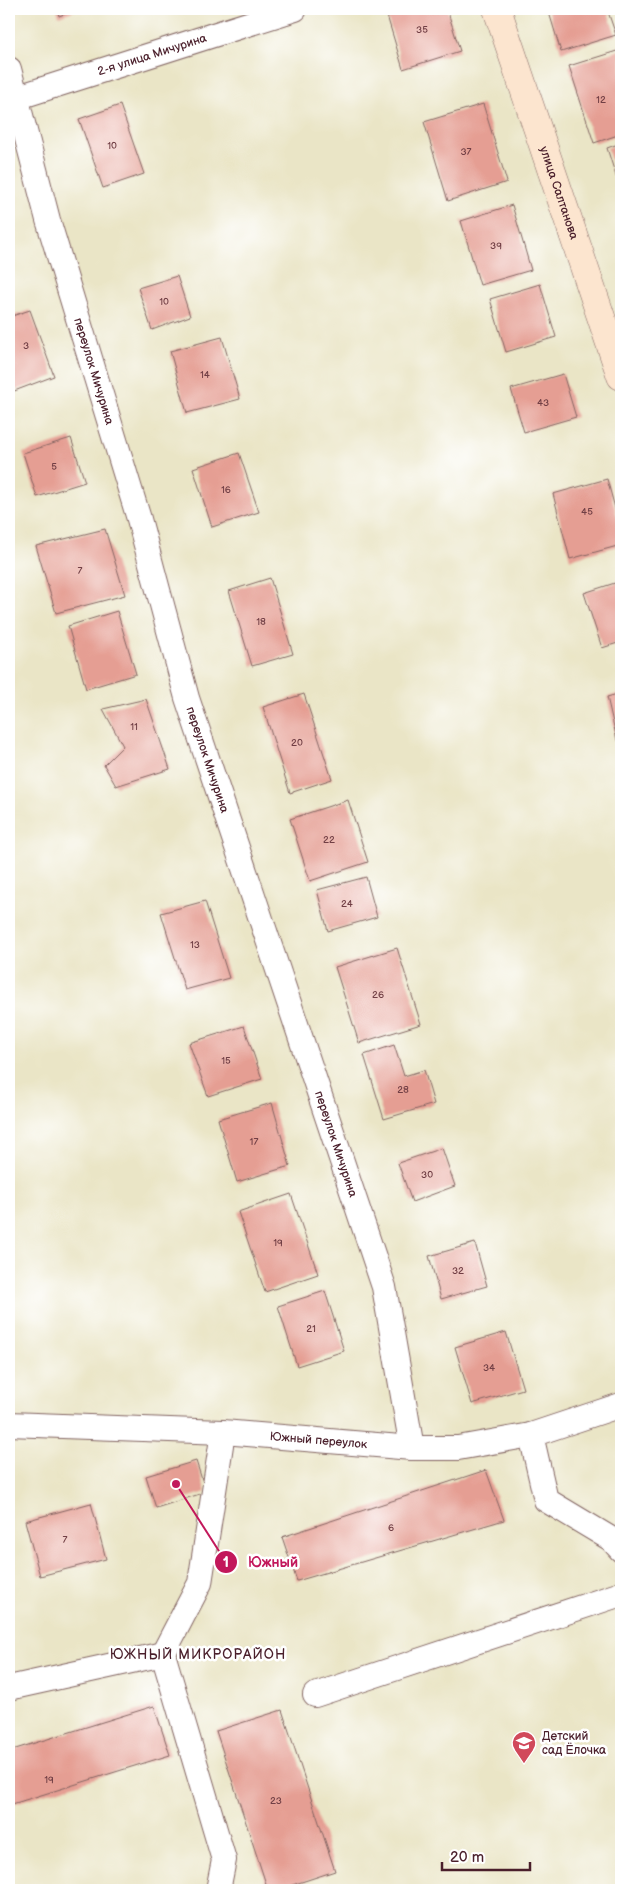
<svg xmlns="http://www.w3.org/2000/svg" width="630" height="1899" viewBox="0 0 630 1899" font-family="'Balsamiq Sans',sans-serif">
  <rect width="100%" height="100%" fill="#fff"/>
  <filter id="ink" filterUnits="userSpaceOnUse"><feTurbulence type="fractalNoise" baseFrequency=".02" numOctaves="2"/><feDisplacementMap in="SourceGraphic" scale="10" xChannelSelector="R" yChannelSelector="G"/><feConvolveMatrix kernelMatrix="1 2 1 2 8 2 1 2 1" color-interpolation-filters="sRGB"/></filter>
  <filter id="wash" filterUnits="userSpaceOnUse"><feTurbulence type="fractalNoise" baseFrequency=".0096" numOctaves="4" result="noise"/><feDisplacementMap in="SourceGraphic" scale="20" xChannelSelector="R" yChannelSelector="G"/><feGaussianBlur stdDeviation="1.12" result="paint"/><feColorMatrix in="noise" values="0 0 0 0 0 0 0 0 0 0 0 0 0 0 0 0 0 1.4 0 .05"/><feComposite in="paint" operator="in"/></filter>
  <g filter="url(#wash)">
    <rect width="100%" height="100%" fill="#eae5c6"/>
    <g id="blocks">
      <g fill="#e59e93">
        <polygon points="57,9 79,9 59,16"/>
        <polygon points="385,9 447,9 460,51 403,69"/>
        <polygon points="548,9 607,9 616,35 561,52"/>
        <polygon points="620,50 621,55 621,134 594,143 569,66"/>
        <polygon points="483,104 507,182 448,201 424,122"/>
        <polygon points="120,105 144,174 103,188 79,119"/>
        <polygon points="621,143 621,192 607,148"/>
        <polygon points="512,205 531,270 480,285 461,221"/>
        <polygon points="177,276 190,316 152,330 138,288"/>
        <polygon points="540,284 556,337 506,352 490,299"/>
        <polygon points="30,310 54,376 9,393 9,317"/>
        <polygon points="222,337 240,399 187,413 170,351"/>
        <polygon points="563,374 576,417 524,432 511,389"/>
        <polygon points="71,438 85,482 37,497 23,453"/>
        <polygon points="239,453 259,512 212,527 193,468"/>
        <polygon points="607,479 621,530 621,545 570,559 553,494"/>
        <polygon points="105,529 125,595 56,613 36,546"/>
        <polygon points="270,578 293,654 252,666 229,591"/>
        <polygon points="621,581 621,642 602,648 584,593"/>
        <polygon points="117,611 136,674 86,689 68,626"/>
        <polygon points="621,693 621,739 617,740 607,697"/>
        <polygon points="304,694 332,779 290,793 263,707"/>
        <polygon points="146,699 170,769 116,786 104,765 123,746 103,709"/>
        <polygon points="348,800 368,862 310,881 290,819"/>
        <polygon points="366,877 377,917 328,931 317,890"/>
        <polygon points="205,901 229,978 185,990 161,913"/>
        <polygon points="397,948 421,1024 359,1043 335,967"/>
        <polygon points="244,1026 262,1079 208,1096 189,1043"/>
        <polygon points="394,1045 404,1076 424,1070 434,1104 384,1119 364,1055"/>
        <polygon points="272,1103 290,1166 237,1182 218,1119"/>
        <polygon points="442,1148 455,1186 412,1202 398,1163"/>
        <polygon points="291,1194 318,1274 265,1292 238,1212"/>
        <polygon points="475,1243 487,1286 441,1299 429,1256"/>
        <polygon points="325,1291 344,1351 297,1366 278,1306"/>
        <polygon points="506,1332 523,1389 472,1404 455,1347"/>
        <polygon points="196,1461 206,1492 156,1508 146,1476"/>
        <polygon points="486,1470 504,1520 297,1581 282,1537"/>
        <polygon points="91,1503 106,1559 40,1576 25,1521"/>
        <polygon points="154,1706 170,1755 9,1805 9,1751"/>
        <polygon points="282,1710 335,1871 277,1890 268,1890 216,1731"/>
      </g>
    </g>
  </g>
  <g filter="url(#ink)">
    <use href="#blocks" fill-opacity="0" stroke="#826461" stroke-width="1"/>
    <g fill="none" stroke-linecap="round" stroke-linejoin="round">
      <g stroke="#826461" stroke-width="26">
        <g id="minor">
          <path id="s1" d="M9,69l39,151 91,299 48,179 197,589 28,161"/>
          <path id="s2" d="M9,100l286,-91"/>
          <path id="s3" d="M9,1424l214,8 189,16h46l73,-13 90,-30"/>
          <polyline points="531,1435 546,1500 611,1539 621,1550"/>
          <polyline points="9,1688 163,1654"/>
          <polyline points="315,1695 621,1594"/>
          <polyline points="218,1890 224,1860 163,1654 200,1583 223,1432"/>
        </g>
      </g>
      <g stroke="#826461" stroke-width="29">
        <g id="secondary">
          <path id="s4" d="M497,9l124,367"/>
        </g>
      </g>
      <use href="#minor" stroke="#fff" stroke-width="24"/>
      <use href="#secondary" stroke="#fce5cf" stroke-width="28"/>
    </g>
  </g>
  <defs>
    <g id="school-pin" transform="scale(1.25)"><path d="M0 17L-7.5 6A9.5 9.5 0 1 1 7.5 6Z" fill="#d1495b" stroke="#fff"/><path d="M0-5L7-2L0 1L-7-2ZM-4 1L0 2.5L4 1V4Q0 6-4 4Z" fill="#fff"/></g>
  </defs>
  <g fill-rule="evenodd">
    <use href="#school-pin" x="524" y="1743"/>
  </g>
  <g text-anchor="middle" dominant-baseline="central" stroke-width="5" stroke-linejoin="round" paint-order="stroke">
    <g font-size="10" fill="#713f45">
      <text x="422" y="30">35</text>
      <text x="601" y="100">12</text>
      <text x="112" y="146">10</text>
      <text x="466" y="152">37</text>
      <text x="496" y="246">39</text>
      <text x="164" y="302">10</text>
      <text x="26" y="346">3</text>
      <text x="205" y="375">14</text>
      <text x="543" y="403">43</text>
      <text x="54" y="467">5</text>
      <text x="226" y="490">16</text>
      <text x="587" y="512">45</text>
      <text x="80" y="571">7</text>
      <text x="261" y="622">18</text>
      <text x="134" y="727">11</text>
      <text x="297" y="743">20</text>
      <text x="329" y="840">22</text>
      <text x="347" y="904">24</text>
      <text x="195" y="945">13</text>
      <text x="378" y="995">26</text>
      <text x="226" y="1061">15</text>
      <text x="403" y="1090">28</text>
      <text x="254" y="1142">17</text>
      <text x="427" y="1175">30</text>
      <text x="278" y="1243">19</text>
      <text x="458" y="1271">32</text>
      <text x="311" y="1329">21</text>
      <text x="489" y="1368">34</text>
      <text x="391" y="1528">6</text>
      <text x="65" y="1540">7</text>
      <text x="49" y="1780">19</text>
      <text x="276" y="1801">23</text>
    </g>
    <g font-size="12" fill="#4a1f2b" stroke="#fff">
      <text stroke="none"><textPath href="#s2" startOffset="150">2-я улица Мичурина</textPath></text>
      <text stroke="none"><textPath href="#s4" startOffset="194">улица Салтанова</textPath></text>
      <text stroke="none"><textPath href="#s1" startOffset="314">переулок Мичурина</textPath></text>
      <text stroke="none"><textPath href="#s1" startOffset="719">переулок Мичурина</textPath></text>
      <text stroke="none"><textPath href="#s1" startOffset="1124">переулок Мичурина</textPath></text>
      <text stroke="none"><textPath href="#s3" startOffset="310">Южный переулок</textPath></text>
    </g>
    <g font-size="12" fill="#4a1f2b" stroke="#fff" text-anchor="start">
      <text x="542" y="1736">Детский<tspan x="542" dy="14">сад Ёлочка</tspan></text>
    </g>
    <g font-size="14" letter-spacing="1" fill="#4a1f2b" stroke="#fff">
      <text x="198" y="1654">ЮЖНЫЙ МИКРОРАЙОН</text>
    </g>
  </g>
  <path fill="none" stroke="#c2185b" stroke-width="2" d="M176 1484L226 1562"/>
  <g fill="#c2185b" stroke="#fff" stroke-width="2">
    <circle cx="176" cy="1484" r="5"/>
    <circle cx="226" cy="1562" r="12"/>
  </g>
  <g font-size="15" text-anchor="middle" font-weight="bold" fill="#fff">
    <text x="226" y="1567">1</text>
  </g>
  <g font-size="14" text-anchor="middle" font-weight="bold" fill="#c2185b" stroke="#fff" stroke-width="5" stroke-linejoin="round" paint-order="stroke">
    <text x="273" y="1567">Южный</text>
  </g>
  <rect width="630" height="1899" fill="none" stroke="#fff" stroke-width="30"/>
  <path d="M442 1862v8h88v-8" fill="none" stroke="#4a1f2b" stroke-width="2.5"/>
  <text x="450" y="1862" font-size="15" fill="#4a1f2b" stroke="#ffffff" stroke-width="4" paint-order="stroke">20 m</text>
</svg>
